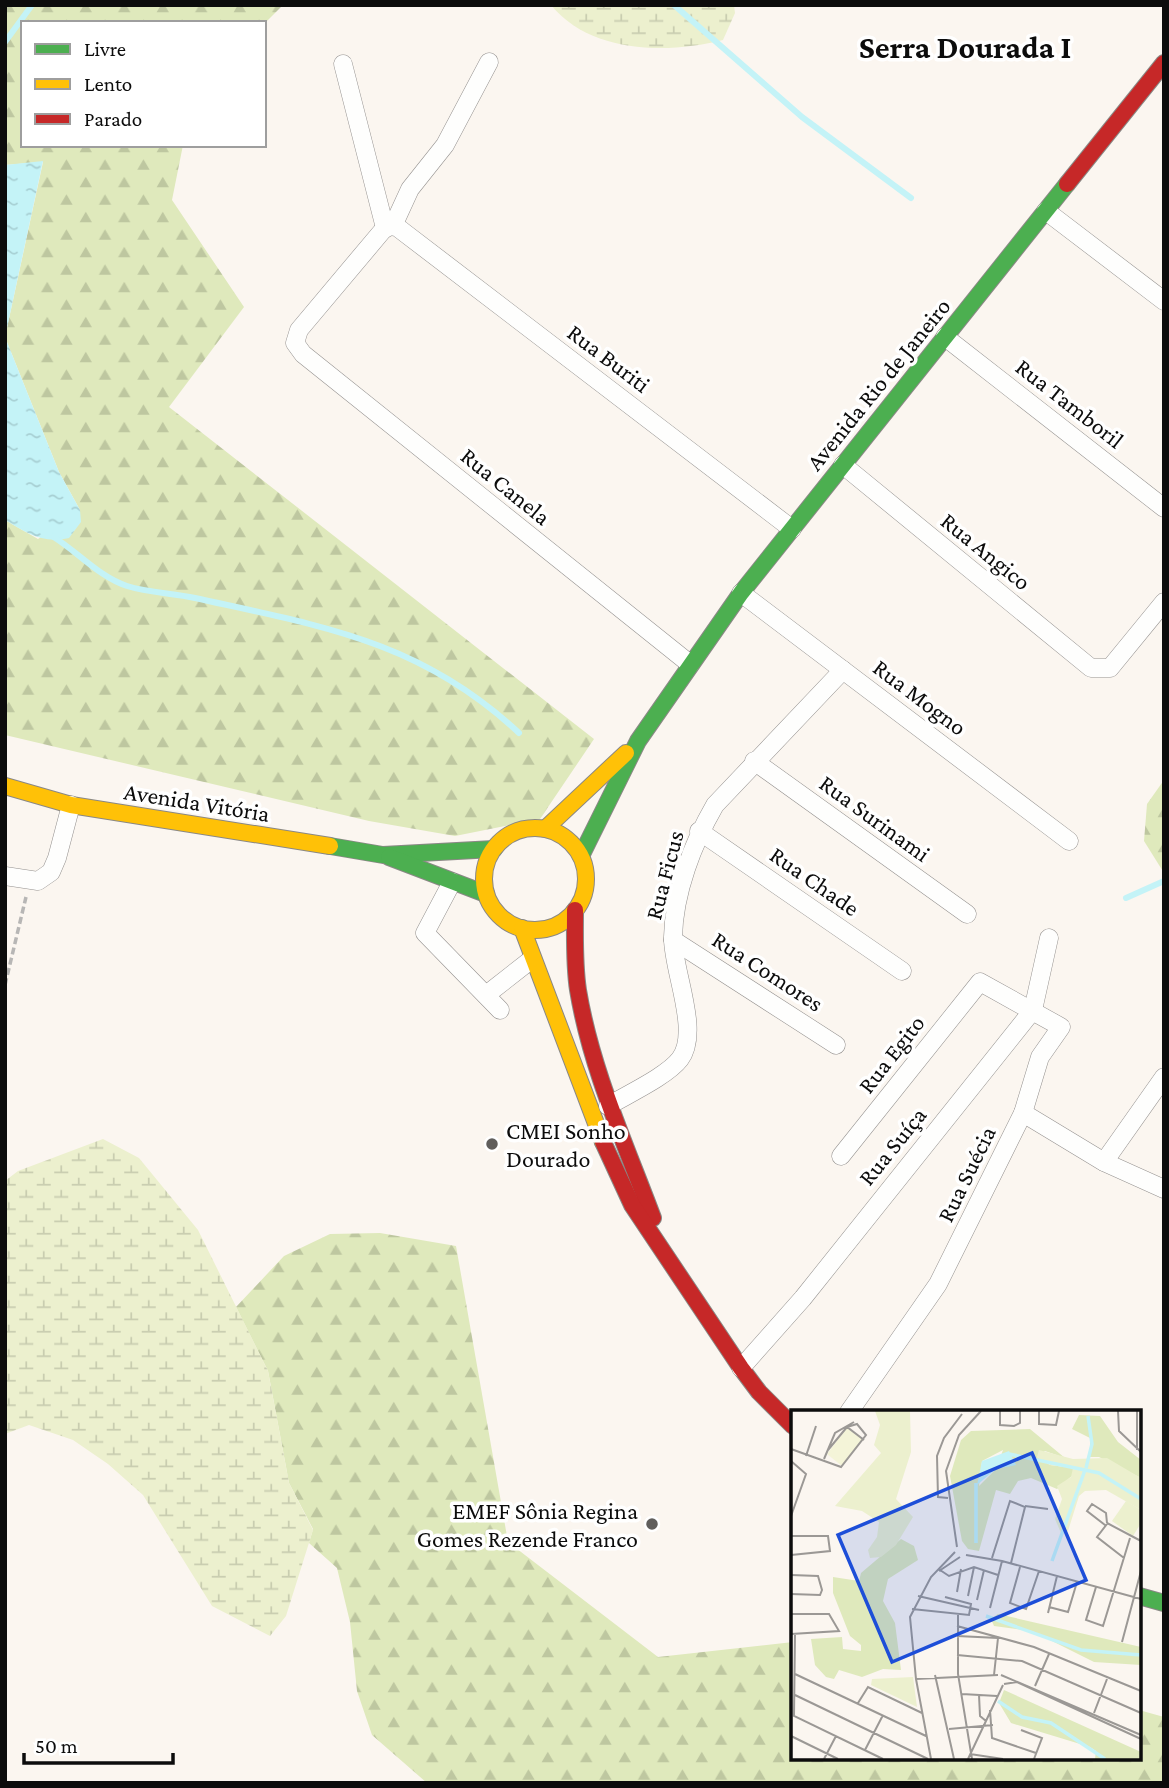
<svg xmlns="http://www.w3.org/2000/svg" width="1169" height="1788" viewBox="0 0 1169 1788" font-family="'Crimson Pro',serif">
  <defs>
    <pattern id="forest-firs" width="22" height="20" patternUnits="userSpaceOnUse" patternTransform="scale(1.75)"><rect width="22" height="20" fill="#dfe9bc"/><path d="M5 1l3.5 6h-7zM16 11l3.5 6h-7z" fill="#bec7a0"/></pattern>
    <pattern id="wetland-marsh" width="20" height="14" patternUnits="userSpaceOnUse" patternTransform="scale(1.75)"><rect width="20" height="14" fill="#ecf0ce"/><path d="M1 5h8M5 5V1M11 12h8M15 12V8" fill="none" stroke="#c9cdb0"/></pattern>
    <pattern id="water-ripples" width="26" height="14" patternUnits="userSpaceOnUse" patternTransform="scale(1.75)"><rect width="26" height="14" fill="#c4f3f7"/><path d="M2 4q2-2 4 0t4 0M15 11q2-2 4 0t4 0" fill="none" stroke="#a7cfd3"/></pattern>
  </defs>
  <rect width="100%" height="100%" fill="#fbf6f0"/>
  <g fill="url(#forest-firs)">
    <polygon points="5,5 283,5 264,24 23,23 23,145 183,145 172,200 244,307 169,407 594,739 540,819 455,836 369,821 5,735 5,520 38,539 80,510 59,472 5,337 43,162 5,165"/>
    <polygon points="1164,780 1164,873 1144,841 1147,804"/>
    <polygon points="380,1233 456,1246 508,1542 658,1657 793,1642 793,1758 1139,1758 1139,1710 1164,1717 1164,1783 427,1783 372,1735 357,1691 350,1622 337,1568 309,1543 313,1529 289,1483 268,1371 236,1307 284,1256 330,1234"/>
  </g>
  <g fill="url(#wetland-marsh)">
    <path d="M551,5h183l1,8 -12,27c-55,14 -132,14 -172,-35z"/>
    <polygon points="103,1139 139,1158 198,1230 268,1371 289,1483 313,1530 286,1616 270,1636 212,1606 143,1495 108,1464 73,1440 29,1425 5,1434 5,1181 18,1171"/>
  </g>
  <g fill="url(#water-ripples)">
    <polygon points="43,161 5,337 5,165"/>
    <path d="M5,337l54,135 21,38 1,12 -12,16c-27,6 -42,-5 -64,-18z"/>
  </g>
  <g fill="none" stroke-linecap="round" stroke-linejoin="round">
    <g stroke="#c4f3f7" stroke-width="6">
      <polyline points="674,5 802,117 911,198"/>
      <polyline points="5,42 32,5"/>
      <path d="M52,536c25,15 47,41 75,50 22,7 46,7 68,12 126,28 226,43 324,135"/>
      <polyline points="1126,898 1164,881"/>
    </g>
    <g stroke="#94918f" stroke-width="19">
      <g id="street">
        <polyline points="343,64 385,228"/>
        <polyline points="1046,211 1164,301"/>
        <polyline points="393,226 410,189 445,145 489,62"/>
        <polyline points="945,337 1164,508"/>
        <polyline points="843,465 1091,668 1110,668 1164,602"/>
        <polyline points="741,593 1069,841"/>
        <polyline points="690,664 303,354 295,343 299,330 383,230 390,226 397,227 792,529"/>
        <polyline points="754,761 967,914"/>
        <polyline points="699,831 902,971"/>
        <polyline points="5,876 38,881 51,872 57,858 71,805"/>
        <polyline points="452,882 425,933 500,1010"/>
        <polyline points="673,940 836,1045"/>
        <polyline points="486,995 532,959"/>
        <path d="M608,1106c20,-12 59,-30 72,-47 21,-28 -8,-90 -7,-122 1,-45 20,-94 42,-132l128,-135"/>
        <polyline points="1023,1113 1104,1162 1164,1189"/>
        <polyline points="841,1156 980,982 1061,1027 1040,1057 1023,1113 938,1284 849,1412"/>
        <polyline points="1104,1162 1164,1077"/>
        <polyline points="741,1368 803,1298 1033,1010 1049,938"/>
      </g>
    </g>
    <g stroke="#8a8885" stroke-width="18">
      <g id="fast">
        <polyline points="330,846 383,855 494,849"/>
        <polyline points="581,856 638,741 741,593 1067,184"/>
        <polyline points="389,857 486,894"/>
        <polyline points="1139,1596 1164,1603"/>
      </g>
    </g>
    <g stroke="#8a8885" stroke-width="18">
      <g id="slow">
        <polyline points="5,786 71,805 330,846"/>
        <circle cx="535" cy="879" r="51"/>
        <polyline points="545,829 626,753"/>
        <polyline points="522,928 603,1142"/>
      </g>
    </g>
    <g stroke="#8a8885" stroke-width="18">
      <g id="jam">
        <polyline points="1067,184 1164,63"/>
        <path d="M575,910c0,27 -1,54 3,80 13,79 47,153 75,228"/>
        <polyline points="603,1142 632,1205 741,1368 759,1392 793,1426"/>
      </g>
    </g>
    <polyline stroke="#b7b6b5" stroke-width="3.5" stroke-dasharray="7 3.5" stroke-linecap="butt" points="5,985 26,897"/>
    <use href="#street" stroke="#fefefd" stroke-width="18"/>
    <use href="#fast" stroke="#4caf50" stroke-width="16"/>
    <use href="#slow" stroke="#ffc107" stroke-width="16"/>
    <use href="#jam" stroke="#c62828" stroke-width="16"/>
  </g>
  <g fill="#605e5c" stroke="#fff" stroke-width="2.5">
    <circle cx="492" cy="1144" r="7"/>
    <circle cx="652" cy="1524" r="7"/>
  </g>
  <g text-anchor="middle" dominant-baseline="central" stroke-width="7" stroke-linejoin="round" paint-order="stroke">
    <g font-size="24" fill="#0c0c0c" stroke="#fff">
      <text transform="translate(609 358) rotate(37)">Rua Buriti</text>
      <text transform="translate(878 384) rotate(-51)">Avenida Rio de Janeiro</text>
      <text transform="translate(1070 403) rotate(38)">Rua Tamboril</text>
      <text transform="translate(506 486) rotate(39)">Rua Canela</text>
      <text transform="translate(986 551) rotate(39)">Rua Angico</text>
      <text transform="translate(920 697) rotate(37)">Rua Mogno</text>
      <text transform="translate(197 802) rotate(9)">Avenida Vitória</text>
      <text transform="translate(875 818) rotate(36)">Rua Surinami</text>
      <text transform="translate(664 875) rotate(-75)">Rua Ficus</text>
      <text transform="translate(815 881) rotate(35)">Rua Chade</text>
      <text transform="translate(768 971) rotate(33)">Rua Comores</text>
      <text transform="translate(891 1054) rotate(-52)">Rua Egito</text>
      <text transform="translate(892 1146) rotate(-51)">Rua Suíça</text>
      <text transform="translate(966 1174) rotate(-64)">Rua Suécia</text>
    </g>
    <g font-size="24" fill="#0c0c0c" stroke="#fff" text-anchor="start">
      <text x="506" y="1130">CMEI Sonho<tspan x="506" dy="28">Dourado</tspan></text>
      <text x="638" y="1510" text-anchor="end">EMEF Sônia Regina<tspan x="638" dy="28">Gomes Rezende Franco</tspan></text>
    </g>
    <g font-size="32" font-weight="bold" fill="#0c0c0c" stroke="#fff">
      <text x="965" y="47">Serra Dourada I</text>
    </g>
  </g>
  <g transform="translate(791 1410)">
    <rect width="350" height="350" fill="#fbf6f0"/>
    <path d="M335,91l15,9v13l-8,13 -21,-15z" fill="#ecf0ce"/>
    <path d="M288,5l21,1 18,26 23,18v18l-42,-21h-9v-19l-18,-9zM239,19l35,29 -20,-7 -8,6 13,8 23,3 1,6 -17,15 -26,-11 -13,3 -8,13 -14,-4 -17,61 -11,-2 -6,-8 -12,-65 11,-36 10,-9zM212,40l-7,19 -17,17 3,-25zM110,129l13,7 4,14 -30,19 -5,22 12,22 6,47 -18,-1 -21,8 -23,-7 -5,9 -8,-2 -11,-12 -4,-26 31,-2 1,12 18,2v-6l-11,-9 -17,-43v-16l26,4 2,-8zM207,204l143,33v18l-47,-3 -62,-31 -38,-5 -3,-7zM213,280l137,62v7h-46l1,-8 -6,-4 -79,-24 -12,-20z" fill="#dfe9bc" fill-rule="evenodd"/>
    <path d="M84,1h35l1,41 -15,47 17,18 -17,28 -15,12 -11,1 -2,-8 9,-13 2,-15 -17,-11 -27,-5 46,-53 -7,-8 6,-20zM248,40l34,9 34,-1 34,20v32l-35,-20 -21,1 -6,5 -11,35 -7,2 -6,-14 7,-20 -5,-13 14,-9 2,-9 -23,-3 -13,-8z" fill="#ecf0ce"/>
    <path d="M122,267l4,30 -46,-22 1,-6z" fill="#ecf0ce"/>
    <path d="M56,18l16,12 -21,26 -15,-12z" fill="#f4f4d8"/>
    <path d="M218,41l7,14 -20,4 -19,16 5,-24z" fill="#c4f3f7"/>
    <path fill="none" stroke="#c4f3f7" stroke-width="3.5" d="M218,44l90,19 42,26M295,58l6,-24 -4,-28M185,73v60M261,151l33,-91M195,206l95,34 60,5M207,291l24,16 29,6 54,36"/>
    <path fill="none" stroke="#9b9895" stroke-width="2" d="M209,1v14l14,1 6,-3v-12M248,1v13l17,1 3,-14M327,1l1,20 22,21M0,39l50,18 25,-32 -9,-11 -10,3M37,40l19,-23 17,13M346,40v-39M15,46l10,-30M33,49l11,-26 19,-11M0,51l15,13 -15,42M157,88l-10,-1 -1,-41 7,-18 18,-24M234,96l23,3M316,113l34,18M316,114l-10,13 27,21M314,115l-18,-14 5,-7 14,9 1,10M0,126h37l2,15 -39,4M166,137l-11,-76 13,-36 22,-24M175,145l36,6 139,38M201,148l18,-57 15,6 -14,56M229,157l-10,36 16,6 13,-38M149,160l9,6 25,-9 24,8M148,161l21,-14M0,165l27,1 4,14 -2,5 -29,-1M305,177l-10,33 17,6 27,-88M166,182l4,-23M127,186l61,14M177,186l6,-29M186,190l7,-30M258,197l19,5 9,-30M199,198l12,-47M121,199l57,6 2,-11 -26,-7M257,203l9,-37M0,204h38l10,17 -48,3M167,205v59l14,85M166,216l77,21 107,44M4,224l-1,82 89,43M166,226l41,2 -4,37M331,232l19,-71M166,245l65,6 119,52M4,264l131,62M144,265l19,84M210,265l140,60M125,269l82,-4M213,274l13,-2 124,57M244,276l14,-32M171,284l35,2M4,285l133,64M188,285l1,21 6,5M67,293l10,-16 54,26M199,300l2,28 44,15M303,303l13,-34M158,319l44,-4M230,320l21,8 -8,21M0,326l47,23M74,340l18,-35M179,344l33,5M33,349l12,-23M140,349l-15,-80 -6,-62 21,-40 24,-25M177,349l35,-74"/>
    <path fill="#1d4ed8" fill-opacity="0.15" stroke="#1d4ed8" stroke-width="3.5" d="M241,43l54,127 -194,82 -54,-127z"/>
    <rect width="350" height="350" fill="none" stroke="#0c0c0c" stroke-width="3.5"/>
  </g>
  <rect width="1169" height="1788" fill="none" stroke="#0c0c0c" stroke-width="14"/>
  <rect x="21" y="21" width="245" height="126" fill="#ffffff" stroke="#9e9e9e" stroke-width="2"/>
  <rect x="35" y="44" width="35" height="10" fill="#4caf50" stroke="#9e9e9e" stroke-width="2"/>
  <text x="84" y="56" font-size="21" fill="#0c0c0c">Livre</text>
  <rect x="35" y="79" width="35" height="10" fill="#ffc107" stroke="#9e9e9e" stroke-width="2"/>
  <text x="84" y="91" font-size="21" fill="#0c0c0c">Lento</text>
  <rect x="35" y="114" width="35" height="10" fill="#c62828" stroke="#9e9e9e" stroke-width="2"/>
  <text x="84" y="126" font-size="21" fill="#0c0c0c">Parado</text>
  <path d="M24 1753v10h149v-10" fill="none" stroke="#0c0c0c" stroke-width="3.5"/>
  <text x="35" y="1753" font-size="21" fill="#0c0c0c" stroke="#ffffff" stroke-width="5" paint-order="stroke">50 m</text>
</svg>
